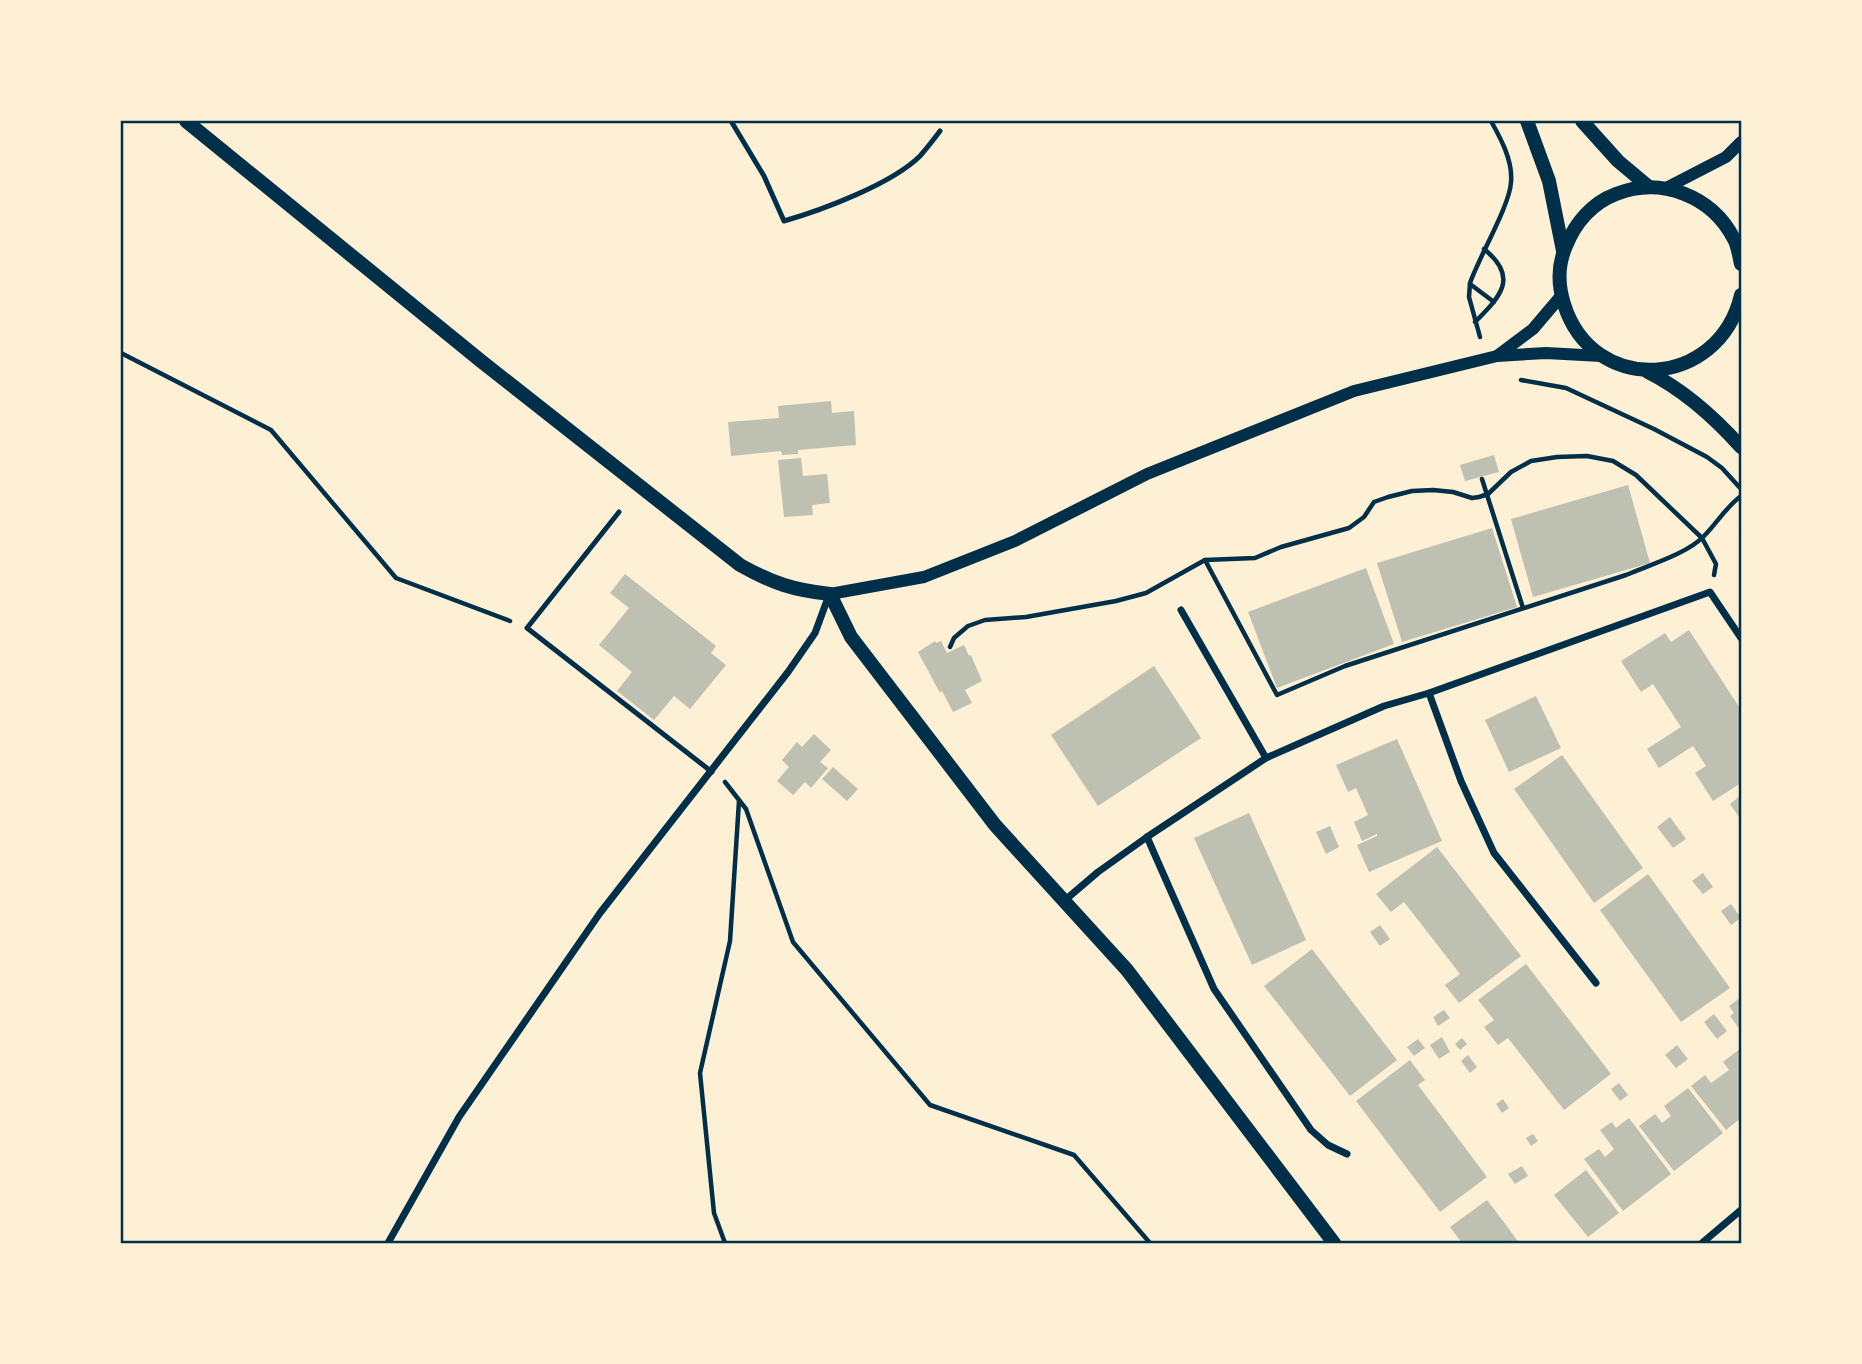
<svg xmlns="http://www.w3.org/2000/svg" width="1862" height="1364" viewBox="0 0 1862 1364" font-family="'Roboto Condensed',sans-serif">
  <rect width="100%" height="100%" fill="#fdf0d5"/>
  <g fill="#bec0b2">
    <polygon points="831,401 832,413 854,411 856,445 798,450 798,454 782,455 781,451 731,456 728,422 779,418 778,406"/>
    <polygon points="1494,455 1499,472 1465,481 1460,465"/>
    <polygon points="801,458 803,476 827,474 830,503 812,505 813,515 784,517 778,460"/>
    <polygon points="1628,485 1650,563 1533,597 1511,519"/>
    <polygon points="1492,528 1517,607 1402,642 1377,563"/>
    <polygon points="1366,568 1394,644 1277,688 1248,612"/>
    <polygon points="625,574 716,646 711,653 726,665 690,709 674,696 654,720 617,691 632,672 599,645 629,608 610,593"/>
    <polygon points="1689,630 1741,710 1741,783 1713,801 1695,773 1706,766 1693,746 1659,768 1647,749 1681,727 1653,684 1641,692 1621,661 1665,633 1671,642"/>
    <polygon points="935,641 936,643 941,641 947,653 964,645 969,656 971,655 982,681 965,690 972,703 953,712 942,691 940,693 918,652"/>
    <polygon points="1154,666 1201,738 1098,806 1051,735"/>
    <polygon points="1536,696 1561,748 1509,772 1485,720"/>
    <polygon points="814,734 831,750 820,762 828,768 811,788 805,782 793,795 777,781 789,767 782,760 797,742 802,747"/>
    <polygon points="1397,739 1442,841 1369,872 1357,845 1377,836 1377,834 1362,841 1354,822 1368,815 1356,788 1348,792 1336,765"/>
    <polygon points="1562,755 1643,868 1594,903 1514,789"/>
    <polygon points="833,767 858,789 847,801 822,779"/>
    <polygon points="1741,795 1741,820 1730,804"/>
    <polygon points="1249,813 1306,940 1252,965 1194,838"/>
    <polygon points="1670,817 1686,839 1673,848 1657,827"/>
    <polygon points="1330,826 1339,847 1326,854 1316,832"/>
    <polygon points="1437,847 1521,956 1459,1003 1445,985 1460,974 1404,902 1391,912 1376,894"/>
    <polygon points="1703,873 1713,887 1703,894 1692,881"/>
    <polygon points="1648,874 1730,988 1681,1022 1600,910"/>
    <polygon points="1731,904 1741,918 1731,925 1721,911"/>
    <polygon points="1380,925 1390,939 1380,946 1370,932"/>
    <polygon points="1312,949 1397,1060 1350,1096 1264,986"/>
    <polygon points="1526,964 1611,1074 1564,1110 1508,1038 1498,1045 1484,1027 1494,1020 1478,1000"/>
    <polygon points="1741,997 1741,1031 1730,1016 1734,1013 1729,1006"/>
    <polygon points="1444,1010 1450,1018 1438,1026 1433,1017"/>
    <polygon points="1714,1014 1727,1031 1717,1039 1704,1022"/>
    <polygon points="1442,1037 1450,1052 1439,1059 1430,1045"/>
    <polygon points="1462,1038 1467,1044 1460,1050 1455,1044"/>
    <polygon points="1418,1039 1425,1048 1414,1056 1407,1047"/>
    <polygon points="1677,1045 1688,1059 1676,1068 1665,1055"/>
    <polygon points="1741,1048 1741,1118 1726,1130 1691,1086 1705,1075 1711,1083 1729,1070 1723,1062"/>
    <polygon points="1468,1055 1477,1067 1470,1073 1461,1061"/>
    <polygon points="1410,1060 1425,1080 1418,1085 1487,1177 1440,1212 1356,1101"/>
    <polygon points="1619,1083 1628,1095 1620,1101 1611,1089"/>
    <polygon points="1688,1088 1723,1133 1674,1171 1639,1126 1655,1114 1662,1123 1671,1116 1664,1106"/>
    <polygon points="1503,1099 1509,1108 1502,1113 1496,1104"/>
    <polygon points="1629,1118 1671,1174 1623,1211 1584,1159 1599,1149 1605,1157 1614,1149 1600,1130 1612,1122 1616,1128"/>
    <polygon points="1533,1134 1538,1141 1531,1146 1526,1138"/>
    <polygon points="1522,1166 1528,1176 1515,1184 1508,1174"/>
    <polygon points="1586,1170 1619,1213 1588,1237 1554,1195"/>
    <polygon points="1487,1200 1506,1225 1519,1243 1462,1243 1450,1227"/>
  </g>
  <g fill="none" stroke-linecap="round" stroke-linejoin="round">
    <g stroke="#003049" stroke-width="4.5">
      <polyline points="1470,284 1494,302"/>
      <path d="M1475,322c26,-26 44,-45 9,-73"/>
      <path d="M1480,337l-11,-40 1,-14c9,-26 40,-78 41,-101 2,-21 -10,-43 -20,-61"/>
      <polyline points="121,353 271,430 396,578 510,621"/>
      <polyline points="1521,380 1566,388 1654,429 1707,457 1722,468 1741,489"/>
      <polyline points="1482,479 1523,608"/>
      <path d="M1205,560l72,135 68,-29 281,-91c23,-10 61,-21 78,-39 13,-13 22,-29 37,-40"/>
      <polyline points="950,647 954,638 968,626 985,620 1026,617 1116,601 1146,593 1205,560 1255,558 1281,547 1349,528 1364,517 1374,502 1388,497 1412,491 1433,490 1453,492 1472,498 1479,497 1488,494 1511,472 1531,461 1557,457 1587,456 1613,461 1636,475 1702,538 1716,564 1714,575"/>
      <polyline points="725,782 746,809 793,942 930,1105 1074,1155 1150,1243"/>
      <polyline points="725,1243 714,1213 700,1073 730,941 739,801"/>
    </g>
    <g stroke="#003049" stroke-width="5">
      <path d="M731,121l33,55 20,45c38,-11 108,-37 136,-65 7,-8 14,-17 20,-25"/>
      <polyline points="619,512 527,628 712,772"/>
    </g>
    <g stroke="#003049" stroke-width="7">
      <polyline points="1181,610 1266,758"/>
      <polyline points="1429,693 1461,781 1494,853 1596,983"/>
      <polyline points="1147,837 1214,989 1311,1130 1328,1145 1347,1154"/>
      <polyline points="1064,901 1098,872 1147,837 1266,758 1384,706 1429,693 1710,592 1741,638"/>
      <polyline points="388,1243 459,1117 600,913 788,672 815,633 829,595"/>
      <polyline points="1702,1243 1741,1210"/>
    </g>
    <g stroke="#003049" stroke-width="12">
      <polyline points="1666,188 1726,157 1741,142"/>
      <polyline points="1497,356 1533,329 1561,296"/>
      <polyline points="830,594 924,577 1015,541 1147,474 1354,391 1497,356 1546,353 1601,356"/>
    </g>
    <g stroke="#003049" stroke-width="14">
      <path d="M186,121l295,240 259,204c32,18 53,25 90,29l21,43 144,188 132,145 207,273"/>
      <polyline points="1527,121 1549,181 1563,251"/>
      <polyline points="1582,121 1618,161 1649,187"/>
      <path d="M1741,264c-2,-8 -3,-18 -7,-25 -22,-43 -73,-63 -118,-45 -24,9 -41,29 -50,52 -8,18 -8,39 -2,58 29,93 155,85 177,-9"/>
      <path d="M1648,372c36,18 66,45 93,75"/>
    </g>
  </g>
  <rect width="1862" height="1364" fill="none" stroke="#fdf0d5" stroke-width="245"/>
  <rect x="122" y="122" width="1618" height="1120" fill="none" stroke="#003049" stroke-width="2.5"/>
</svg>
